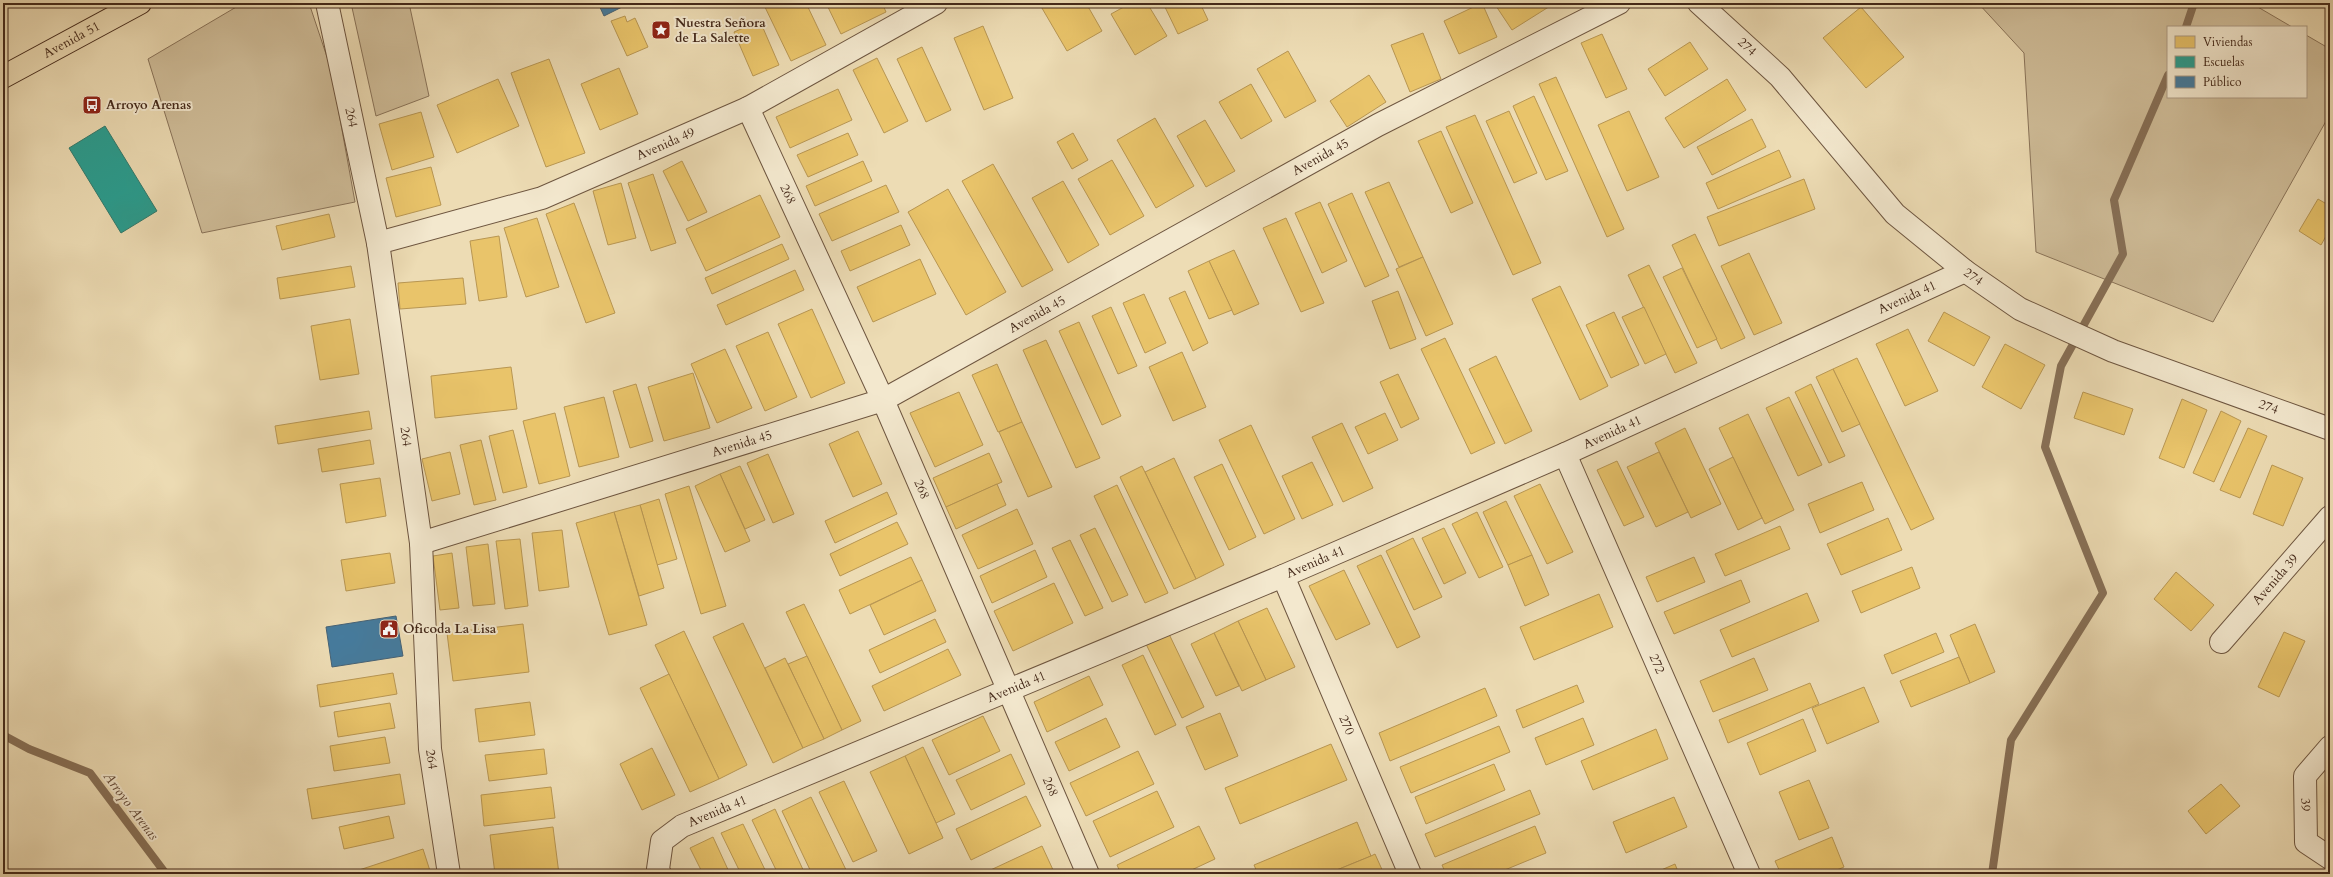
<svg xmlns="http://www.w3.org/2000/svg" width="2333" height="877" viewBox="0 0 2333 877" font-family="Cardo,serif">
  <rect width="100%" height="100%" fill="#eddcb4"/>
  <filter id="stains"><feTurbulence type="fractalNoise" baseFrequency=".005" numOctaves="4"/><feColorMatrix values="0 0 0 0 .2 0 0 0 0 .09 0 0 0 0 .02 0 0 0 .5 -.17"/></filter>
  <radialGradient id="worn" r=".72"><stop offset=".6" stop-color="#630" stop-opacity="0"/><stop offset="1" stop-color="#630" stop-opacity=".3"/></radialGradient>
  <g fill="#d0be9a" stroke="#8a745a">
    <polygon points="243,3 309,3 331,69 355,202 202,233 148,59"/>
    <polygon points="351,3 409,3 429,96 376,116"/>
    <polygon points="1978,3 2251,3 2292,27 2168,27 2168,97 2306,97 2306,35 2330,49 2330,114 2213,322 2036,252 2024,53"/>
  </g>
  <g fill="#e9c46a" stroke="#b89652">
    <polygon points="763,3 806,3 826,45 791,61"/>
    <polygon points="826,3 882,3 886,12 841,34"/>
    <polygon points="1039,3 1086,3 1102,31 1067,51"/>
    <polygon points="1131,3 1147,3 1167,36 1135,55 1111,14"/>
    <polygon points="1163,3 1200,3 1208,20 1178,34"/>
    <polygon points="1482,3 1497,37 1459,54 1444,21"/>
    <polygon points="1494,3 1555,3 1512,30"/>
    <polygon points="1861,7 1904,57 1866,88 1823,38"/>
    <polygon points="625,16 627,22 635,18 648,47 627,56 611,21"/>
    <polygon points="760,21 779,65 753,76 734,32"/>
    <polygon points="983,26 1013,98 984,110 954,38"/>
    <polygon points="1423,33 1441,79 1410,92 1391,45"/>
    <polygon points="1602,34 1627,89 1606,98 1581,43"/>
    <polygon points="1690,42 1708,69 1665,96 1648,69"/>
    <polygon points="922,47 951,110 926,122 897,59"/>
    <polygon points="1288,51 1316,101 1285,118 1257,69"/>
    <polygon points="877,58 908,121 884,133 853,70"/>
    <polygon points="549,59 585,153 546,167 511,73"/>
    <polygon points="619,68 638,114 600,130 581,84"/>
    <polygon points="1369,75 1386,102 1347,127 1330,101"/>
    <polygon points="1556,77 1624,229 1607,237 1539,84"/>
    <polygon points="498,79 519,126 457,153 437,105"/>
    <polygon points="1727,79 1746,110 1684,148 1665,118"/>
    <polygon points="1251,84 1272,121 1241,139 1219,102"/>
    <polygon points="838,89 852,120 790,148 776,117"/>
    <polygon points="1534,96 1568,171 1546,180 1513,106"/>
    <polygon points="1509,111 1537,173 1514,183 1486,121"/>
    <polygon points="1629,111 1659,177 1627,191 1598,125"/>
    <polygon points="421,112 434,157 392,170 379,124"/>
    <polygon points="1475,115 1541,263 1513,275 1446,127"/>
    <polygon points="1155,118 1194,186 1156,208 1117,140"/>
    <polygon points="1752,119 1766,147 1712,175 1697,147"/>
    <polygon points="1205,120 1235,171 1206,187 1177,136"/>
    <polygon points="1441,131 1473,203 1451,213 1418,141"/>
    <polygon points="848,133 858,155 808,177 797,155"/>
    <polygon points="1073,133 1088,160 1072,169 1057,142"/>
    <polygon points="1779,150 1791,177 1718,209 1706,183"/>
    <polygon points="1112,160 1144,216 1110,235 1078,179"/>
    <polygon points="682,161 707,212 688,221 663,171"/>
    <polygon points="863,161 872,181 815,206 806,186"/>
    <polygon points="993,164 1053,270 1022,287 962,181"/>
    <polygon points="431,167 441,205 396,217 386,178"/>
    <polygon points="653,174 676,243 651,251 628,183"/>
    <polygon points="1804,179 1815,209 1719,246 1707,217"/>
    <polygon points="1063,181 1099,245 1068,263 1032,198"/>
    <polygon points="1389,182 1423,257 1399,267 1365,192"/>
    <polygon points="621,183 636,238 608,245 593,191"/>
    <polygon points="886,185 899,212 832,241 819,214"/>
    <polygon points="948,189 1006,292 966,315 908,212"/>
    <polygon points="1352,193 1389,276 1365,287 1328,204"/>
    <polygon points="760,195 780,237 706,271 686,229"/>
    <polygon points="2318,199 2330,206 2330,229 2321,245 2299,231"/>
    <polygon points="1320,202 1347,261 1322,273 1295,213"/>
    <polygon points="574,203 615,313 586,323 546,214"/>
    <polygon points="329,214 335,237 282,250 276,226"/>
    <polygon points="537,218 559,287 526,297 504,228"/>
    <polygon points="1286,218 1324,303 1301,312 1263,228"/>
    <polygon points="901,225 910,245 850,271 841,251"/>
    <polygon points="1695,234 1745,338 1721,349 1672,245"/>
    <polygon points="499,236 507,297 479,301 470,241"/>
    <polygon points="782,244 789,259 712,294 705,278"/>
    <polygon points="1234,250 1259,304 1234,315 1209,261"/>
    <polygon points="1749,253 1782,323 1754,335 1721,266"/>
    <polygon points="1423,257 1453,324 1426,336 1396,269"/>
    <polygon points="920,259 936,294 873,322 857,287"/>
    <polygon points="1209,261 1232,310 1209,319 1188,271"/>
    <polygon points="1649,265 1697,363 1675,373 1628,275"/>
    <polygon points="351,266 355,287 280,299 277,278"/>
    <polygon points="1682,268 1717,339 1697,348 1663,277"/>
    <polygon points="795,270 804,290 726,325 717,305"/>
    <polygon points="463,278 466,304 400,309 398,283"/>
    <polygon points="1560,286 1608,386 1580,400 1532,299"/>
    <polygon points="1185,291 1208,343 1193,351 1169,298"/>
    <polygon points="1398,291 1416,339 1390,349 1372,301"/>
    <polygon points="1144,294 1166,343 1145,353 1123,303"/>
    <polygon points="1111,307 1137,366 1118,374 1092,316"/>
    <polygon points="1644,307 1666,354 1645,364 1622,317"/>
    <polygon points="812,309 845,383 811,398 778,324"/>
    <polygon points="1614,312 1639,365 1611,378 1586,325"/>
    <polygon points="1944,312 1990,337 1974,366 1928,341"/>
    <polygon points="350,319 359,374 320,380 311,326"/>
    <polygon points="1079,322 1121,416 1102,425 1059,331"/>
    <polygon points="1908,329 1938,391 1905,406 1876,344"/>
    <polygon points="768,332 797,397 765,411 736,346"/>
    <polygon points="1445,338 1495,443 1471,454 1421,349"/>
    <polygon points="1046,340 1100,458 1076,468 1023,350"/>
    <polygon points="2005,344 2045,365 2021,409 1982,387"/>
    <polygon points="725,349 752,408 717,423 691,364"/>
    <polygon points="1182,352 1206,407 1173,421 1149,367"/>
    <polygon points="1496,356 1532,431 1505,444 1469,369"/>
    <polygon points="1857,358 1934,519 1911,530 1833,369"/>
    <polygon points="997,364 1022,422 998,432 972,375"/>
    <polygon points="511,367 517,409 435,418 431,376"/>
    <polygon points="1833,369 1860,424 1842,432 1816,377"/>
    <polygon points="693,373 710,428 664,441 648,387"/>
    <polygon points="1398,374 1419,419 1401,428 1380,382"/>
    <polygon points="636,384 653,441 630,448 613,391"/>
    <polygon points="1811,384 1845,456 1829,463 1795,392"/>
    <polygon points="959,392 983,445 935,467 910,413"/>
    <polygon points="2083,392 2133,409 2124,435 2074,418"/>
    <polygon points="604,397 619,457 579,467 564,407"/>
    <polygon points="1789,397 1822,465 1798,476 1766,408"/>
    <polygon points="2182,399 2207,410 2184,468 2159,458"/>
    <polygon points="369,411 372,429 278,444 275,426"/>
    <polygon points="2221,411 2241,421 2214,482 2193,473"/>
    <polygon points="555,413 570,476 539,484 523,421"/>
    <polygon points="1385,413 1398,440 1368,454 1355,427"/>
    <polygon points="1748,414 1794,510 1765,524 1719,428"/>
    <polygon points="1022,422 1052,487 1028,497 999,432"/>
    <polygon points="1342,423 1373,488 1343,502 1312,437"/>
    <polygon points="1251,425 1295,519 1264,534 1219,440"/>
    <polygon points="1685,428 1721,504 1691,518 1655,443"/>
    <polygon points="2248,428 2267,436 2240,498 2220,490"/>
    <polygon points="513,430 527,487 503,493 489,436"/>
    <polygon points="858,431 882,484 853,497 829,444"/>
    <polygon points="370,440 374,464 322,472 318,449"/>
    <polygon points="481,440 496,500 474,505 460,445"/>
    <polygon points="450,452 460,494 432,501 422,459"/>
    <polygon points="1659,452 1688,512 1656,527 1627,467"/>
    <polygon points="989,453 1002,482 946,507 933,478"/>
    <polygon points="768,454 794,514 773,523 747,463"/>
    <polygon points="1733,457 1762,518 1738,530 1709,469"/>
    <polygon points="1174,458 1224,565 1196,579 1145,472"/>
    <polygon points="1617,461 1644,517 1624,526 1597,470"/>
    <polygon points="1312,462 1333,505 1302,519 1282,476"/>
    <polygon points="1222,464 1256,537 1229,550 1194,477"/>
    <polygon points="2272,465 2303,478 2283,526 2253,514"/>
    <polygon points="740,466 765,520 745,529 720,474"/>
    <polygon points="1142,466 1196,579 1174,589 1120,477"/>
    <polygon points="720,474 750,541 725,552 695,486"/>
    <polygon points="380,478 386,516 346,523 340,484"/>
    <polygon points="1862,482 1874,510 1820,533 1808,504"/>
    <polygon points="997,484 1006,505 956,529 946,507"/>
    <polygon points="1540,484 1573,552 1547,564 1514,496"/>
    <polygon points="1117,485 1168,593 1145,603 1094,496"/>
    <polygon points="689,486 726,606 701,614 665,494"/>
    <polygon points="887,492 897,514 835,543 825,521"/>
    <polygon points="659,499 677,559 657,565 640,505"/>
    <polygon points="1506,501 1532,555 1508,565 1483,512"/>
    <polygon points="640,505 664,588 639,596 614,512"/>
    <polygon points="1017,509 1033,544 978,569 962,535"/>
    <polygon points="614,512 647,625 609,635 576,523"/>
    <polygon points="1477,512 1503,567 1479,578 1452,524"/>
    <polygon points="1888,518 1902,550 1841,575 1827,544"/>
    <polygon points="897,522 908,544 840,576 830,554"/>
    <polygon points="1780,526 1790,549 1725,576 1715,554"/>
    <polygon points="1095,528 1128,595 1112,602 1080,535"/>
    <polygon points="1444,528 1466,573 1444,584 1422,538"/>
    <polygon points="562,530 569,587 539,591 532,533"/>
    <polygon points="1413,538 1442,597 1414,610 1386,551"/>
    <polygon points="520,539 528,606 505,609 496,541"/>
    <polygon points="1070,540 1103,608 1085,616 1052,548"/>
    <polygon points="488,544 495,604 473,606 466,547"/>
    <polygon points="1035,550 1047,577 992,603 980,576"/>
    <polygon points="390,553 395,583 346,591 341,560"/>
    <polygon points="452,553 459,608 440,610 433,556"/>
    <polygon points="1381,555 1420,637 1397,648 1357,566"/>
    <polygon points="1532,555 1549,595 1525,606 1508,565"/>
    <polygon points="911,557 922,580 850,614 839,590"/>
    <polygon points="1694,557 1705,582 1657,602 1646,577"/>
    <polygon points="1912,567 1920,588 1861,613 1852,591"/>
    <polygon points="1344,570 1370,624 1336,640 1309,586"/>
    <polygon points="2176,572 2214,605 2191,631 2154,599"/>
    <polygon points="922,580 936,611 884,635 870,605"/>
    <polygon points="1741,580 1750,602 1674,634 1664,612"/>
    <polygon points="1054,583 1073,623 1013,651 994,611"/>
    <polygon points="1807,593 1819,621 1732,657 1720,630"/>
    <polygon points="1599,594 1613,627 1534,660 1520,627"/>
    <polygon points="804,604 861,721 842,730 786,612"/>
    <polygon points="1267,608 1295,667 1266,680 1238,621"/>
    <polygon points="935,619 946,642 880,673 869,650"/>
    <polygon points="1238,621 1266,680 1242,691 1214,633"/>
    <polygon points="743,623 803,748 773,763 713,637"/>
    <polygon points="523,624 529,672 453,681 447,633"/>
    <polygon points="1975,624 1995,672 1970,683 1950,635"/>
    <polygon points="684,631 747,765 719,779 655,645"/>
    <polygon points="2284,632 2305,641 2279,697 2258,687"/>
    <polygon points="1214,633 1239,686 1216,696 1191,644"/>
    <polygon points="1936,633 1944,652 1892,674 1884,655"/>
    <polygon points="1169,634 1204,707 1182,718 1146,644"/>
    <polygon points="948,649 961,675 884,711 872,686"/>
    <polygon points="1143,655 1176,725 1155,735 1122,665"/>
    <polygon points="807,656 842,730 824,739 788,664"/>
    <polygon points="1959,657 1970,683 1911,707 1900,681"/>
    <polygon points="785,658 824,739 803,748 765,668"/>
    <polygon points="1754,658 1768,690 1713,712 1700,681"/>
    <polygon points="393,673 397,694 320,707 317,685"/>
    <polygon points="669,674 719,779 690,792 640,688"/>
    <polygon points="1089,676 1103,705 1047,732 1034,702"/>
    <polygon points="1810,683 1819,704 1728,743 1719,720"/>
    <polygon points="1577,685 1584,702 1523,728 1516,710"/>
    <polygon points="1864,687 1879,722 1827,744 1812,708"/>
    <polygon points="1485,688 1497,716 1390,761 1379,733"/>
    <polygon points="530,702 535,735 479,742 475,709"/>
    <polygon points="390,703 395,728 338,737 334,712"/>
    <polygon points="1220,713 1238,756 1205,770 1186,727"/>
    <polygon points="983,716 1000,751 949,775 932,740"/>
    <polygon points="1106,718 1120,747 1069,771 1055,742"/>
    <polygon points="1583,718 1594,745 1546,765 1535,738"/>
    <polygon points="1803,719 1816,751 1760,775 1747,743"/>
    <polygon points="1499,726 1510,752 1411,793 1400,767"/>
    <polygon points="1656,729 1668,759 1593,790 1581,761"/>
    <polygon points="385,737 390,763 334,771 330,746"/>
    <polygon points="1331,744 1347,780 1240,824 1225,788"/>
    <polygon points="923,747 955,814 936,823 905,756"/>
    <polygon points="652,748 675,795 642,810 620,764"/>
    <polygon points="544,749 547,774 489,781 485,755"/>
    <polygon points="1138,751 1154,784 1086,816 1070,783"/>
    <polygon points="1011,754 1025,784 971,810 956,780"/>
    <polygon points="905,756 943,838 909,854 870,772"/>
    <polygon points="1494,764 1505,790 1426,824 1415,797"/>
    <polygon points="400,774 405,804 312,819 307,789"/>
    <polygon points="1809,780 1829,828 1799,840 1779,792"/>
    <polygon points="844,781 877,851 853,862 819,792"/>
    <polygon points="2221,784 2240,806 2206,834 2188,811"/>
    <polygon points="551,787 555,818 484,826 481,795"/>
    <polygon points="1530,790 1540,814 1435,857 1425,834"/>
    <polygon points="1157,791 1174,827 1110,857 1093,821"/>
    <polygon points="1026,796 1041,826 971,860 956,829"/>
    <polygon points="811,797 848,874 812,874 782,811"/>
    <polygon points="1674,797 1687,827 1626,853 1613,822"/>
    <polygon points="775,809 805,874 778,874 752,820"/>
    <polygon points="389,816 394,838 344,849 339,827"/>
    <polygon points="1357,822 1371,856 1327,874 1258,874 1254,865"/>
    <polygon points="743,824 767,874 741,874 721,833"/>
    <polygon points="1199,826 1215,859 1183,874 1121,874 1117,865"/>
    <polygon points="1535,826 1546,853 1495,874 1446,874 1442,865"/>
    <polygon points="553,827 559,874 495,874 490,835"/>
    <polygon points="713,837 730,874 703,874 690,848"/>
    <polygon points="1832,837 1844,867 1827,874 1781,874 1775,861"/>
    <polygon points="1042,846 1054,872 1050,874 982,874"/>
    <polygon points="423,849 431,874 354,874 353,872"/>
    <polygon points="1375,854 1384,874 1327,874 1371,856"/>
    <polygon points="1675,864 1679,874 1652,874"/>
    <polygon points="1200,871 1202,874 1193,874"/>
  </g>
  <polygon fill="#2a9d8f" stroke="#327a6c" points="105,126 157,211 121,233 69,148"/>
  <g fill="#457b9d" stroke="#456276">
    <polygon points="598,3 630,3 604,16"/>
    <polygon points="396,616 403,656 332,667 326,627"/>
  </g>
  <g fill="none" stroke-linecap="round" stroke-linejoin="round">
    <g stroke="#877057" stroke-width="8">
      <polyline points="2186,27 2194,3"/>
      <polyline points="3,735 29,749 90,773 166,874"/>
      <polyline points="1992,874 2011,740 2103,593 2045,447 2061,366 2123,254 2114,200 2168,75"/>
    </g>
    <g stroke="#6e5640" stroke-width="24">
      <g id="minor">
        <path id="s1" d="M327,3l51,240 43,300 9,206 19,125"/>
        <path id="s2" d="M748,108l135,292 205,474"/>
        <path id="s3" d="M378,243l164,-45 206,-90 188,-105"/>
        <path id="s4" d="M1565,454l184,420"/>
        <path id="s5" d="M421,543l462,-143 495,-275 241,-122"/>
        <path id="s6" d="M1283,576l127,298"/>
        <path id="s7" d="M2221,642l109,-125"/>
        <path id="s8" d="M2330,747l-25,29 1,66 24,16"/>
        <path id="s9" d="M660,874l-2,-5 4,-28 20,-15 601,-250 282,-122 400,-183"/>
      </g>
    </g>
    <g stroke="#6e5640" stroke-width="24">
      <g id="tertiary">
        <path id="s10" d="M1699,3l81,74 115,137 70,57 55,38 93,42 217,78"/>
      </g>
    </g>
    <g stroke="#44291a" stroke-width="24">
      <g id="primary">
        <path id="s11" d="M3,77l137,-74"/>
      </g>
    </g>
    <use href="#minor" stroke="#f3e8ce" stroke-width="22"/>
    <use href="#tertiary" stroke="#f3e8ce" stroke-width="22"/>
    <use href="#primary" stroke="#eddcb4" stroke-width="22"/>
  </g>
  <defs>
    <g id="sight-square" transform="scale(1)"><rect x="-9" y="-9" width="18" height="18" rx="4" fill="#8f2418" stroke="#f3e8ce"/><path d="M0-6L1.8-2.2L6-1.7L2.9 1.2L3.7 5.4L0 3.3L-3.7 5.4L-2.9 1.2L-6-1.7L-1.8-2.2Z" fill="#fff"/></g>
    <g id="bus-square" transform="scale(1)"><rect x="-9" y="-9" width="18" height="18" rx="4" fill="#8f2418" stroke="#f3e8ce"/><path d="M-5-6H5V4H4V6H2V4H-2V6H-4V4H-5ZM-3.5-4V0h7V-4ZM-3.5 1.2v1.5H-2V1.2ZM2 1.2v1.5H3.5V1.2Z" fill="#fff"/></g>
    <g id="civic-square" transform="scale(1)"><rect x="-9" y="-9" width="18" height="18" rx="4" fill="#8f2418" stroke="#f3e8ce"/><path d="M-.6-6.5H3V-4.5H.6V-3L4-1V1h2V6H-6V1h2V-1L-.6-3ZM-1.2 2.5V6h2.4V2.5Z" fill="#fff"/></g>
  </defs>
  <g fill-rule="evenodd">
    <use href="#sight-square" x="661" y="30"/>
    <use href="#bus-square" x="92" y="105"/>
    <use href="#civic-square" x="389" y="629"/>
  </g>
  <g text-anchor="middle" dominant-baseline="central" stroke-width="4" stroke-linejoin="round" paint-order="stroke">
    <g font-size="13" font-weight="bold" fill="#44291a" stroke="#f3e8ce" text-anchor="start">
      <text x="675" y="23">Nuestra Señora<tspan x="675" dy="15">de La Salette</tspan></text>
      <text x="106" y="105">Arroyo Arenas</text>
      <text x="403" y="629">Oficoda La Lisa</text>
    </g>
    <g font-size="13" fill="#44291a" stroke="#f3e8ce">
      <text stroke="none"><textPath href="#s11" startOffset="78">Avenida 51</textPath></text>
      <text stroke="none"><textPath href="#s10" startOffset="65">274</textPath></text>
      <text stroke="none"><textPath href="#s1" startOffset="117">264</textPath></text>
      <text stroke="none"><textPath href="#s3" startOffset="305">Avenida 49</textPath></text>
      <text stroke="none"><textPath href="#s5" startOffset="984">Avenida 45</textPath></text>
      <text stroke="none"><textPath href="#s2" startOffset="95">268</textPath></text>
      <text stroke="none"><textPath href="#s10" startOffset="389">274</textPath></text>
      <text stroke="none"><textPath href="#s9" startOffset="1393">Avenida 41</textPath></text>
      <text stroke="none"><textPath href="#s5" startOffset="660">Avenida 45</textPath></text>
      <text stroke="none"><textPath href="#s10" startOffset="713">274</textPath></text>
      <text stroke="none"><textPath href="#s9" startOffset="1069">Avenida 41</textPath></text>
      <text stroke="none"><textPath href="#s1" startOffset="441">264</textPath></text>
      <text stroke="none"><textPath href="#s5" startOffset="336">Avenida 45</textPath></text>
      <text stroke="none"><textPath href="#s2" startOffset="419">268</textPath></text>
      <text stroke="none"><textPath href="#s9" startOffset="745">Avenida 41</textPath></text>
      <text stroke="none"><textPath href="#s7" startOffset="83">Avenida 39</textPath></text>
      <text stroke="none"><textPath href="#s4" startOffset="229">272</textPath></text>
      <text stroke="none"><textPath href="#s9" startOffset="421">Avenida 41</textPath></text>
      <text stroke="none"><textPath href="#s6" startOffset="162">270</textPath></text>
      <text stroke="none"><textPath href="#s1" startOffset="765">264</textPath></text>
      <text stroke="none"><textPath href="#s2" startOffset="743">268</textPath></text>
      <text stroke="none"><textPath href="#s8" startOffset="67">39</textPath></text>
      <text stroke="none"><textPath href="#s9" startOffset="97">Avenida 41</textPath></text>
    </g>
    <g font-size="14" font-style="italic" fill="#604634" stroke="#f3e8ce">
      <text transform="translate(131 806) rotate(53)">Arroyo Arenas</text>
    </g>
  </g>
  <rect width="2333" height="877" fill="none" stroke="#eddcb4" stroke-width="16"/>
  <rect x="4" y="4" width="2325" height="869" fill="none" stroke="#44291a" stroke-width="2"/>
  <rect x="8" y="8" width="2317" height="861" fill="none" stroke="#44291a"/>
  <rect x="2167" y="26" width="140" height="72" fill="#f3e8ce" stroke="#ad9c86"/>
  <rect x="2175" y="36" width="20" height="12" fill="#e9c46a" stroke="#ad9c86"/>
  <text x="2203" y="46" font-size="12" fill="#44291a">Viviendas</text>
  <rect x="2175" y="56" width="20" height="12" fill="#2a9d8f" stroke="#ad9c86"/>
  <text x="2203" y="66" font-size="12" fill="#44291a">Escuelas</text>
  <rect x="2175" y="76" width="20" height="12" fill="#457b9d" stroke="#ad9c86"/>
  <text x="2203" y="86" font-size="12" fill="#44291a">Público</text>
  <rect width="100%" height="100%" filter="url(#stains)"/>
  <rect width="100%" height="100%" fill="url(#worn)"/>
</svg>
